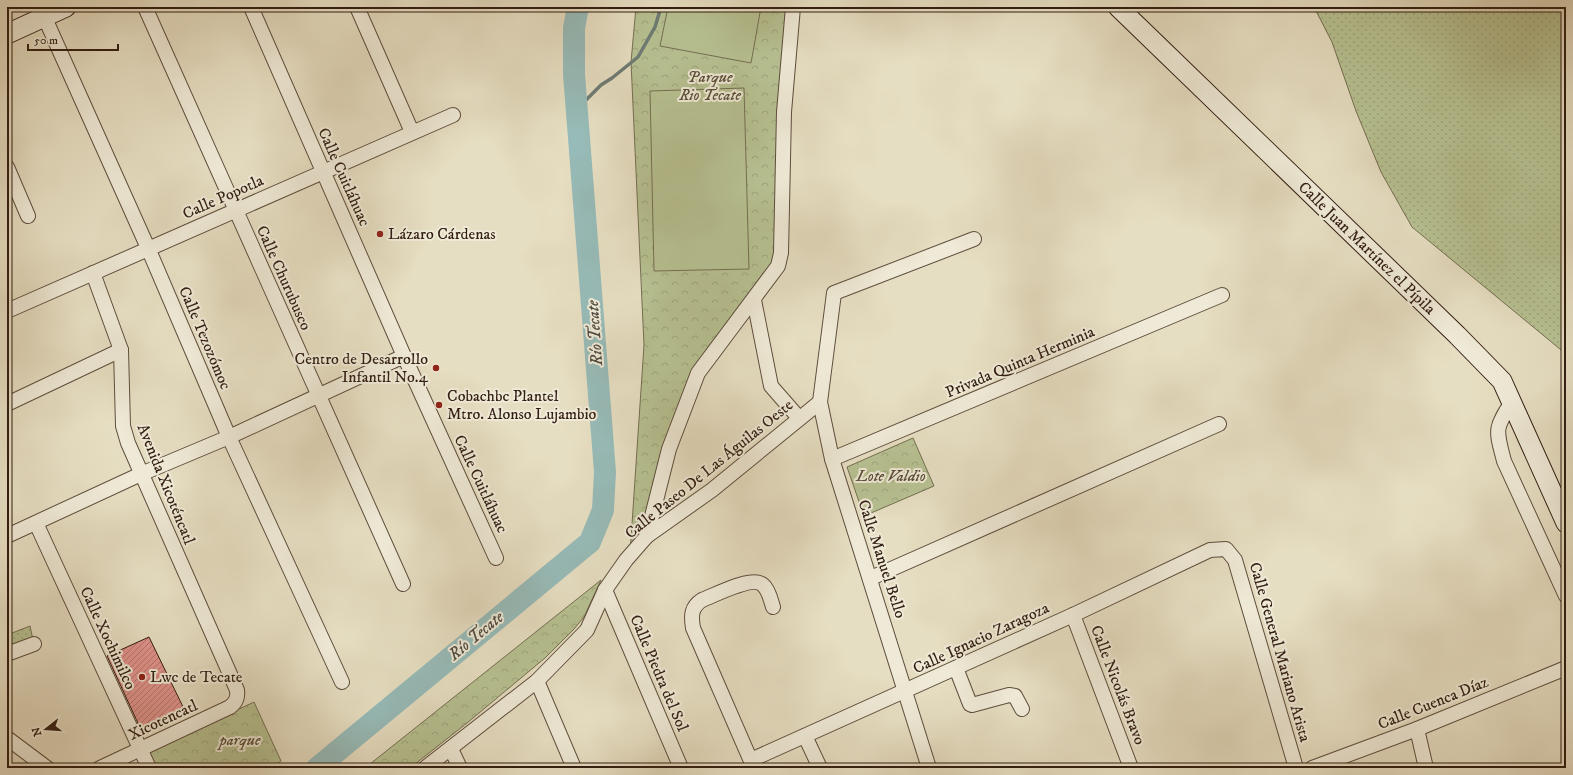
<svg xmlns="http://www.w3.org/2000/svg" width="1573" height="775" viewBox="0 0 1573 775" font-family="'IM FELL DW Pica',serif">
  <defs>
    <pattern id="grass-dots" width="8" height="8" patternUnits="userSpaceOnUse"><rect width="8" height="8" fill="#b7c192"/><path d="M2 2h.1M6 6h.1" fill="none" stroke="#9ea57d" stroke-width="1.8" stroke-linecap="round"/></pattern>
    <pattern id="forest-crowns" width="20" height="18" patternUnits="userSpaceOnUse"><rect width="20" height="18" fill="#b7c192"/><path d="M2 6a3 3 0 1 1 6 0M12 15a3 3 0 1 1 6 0" fill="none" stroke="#9ea57d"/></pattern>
    <pattern id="building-hatch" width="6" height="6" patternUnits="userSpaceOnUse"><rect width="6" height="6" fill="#e0938c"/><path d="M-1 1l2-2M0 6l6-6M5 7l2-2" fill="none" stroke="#b67771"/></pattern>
  </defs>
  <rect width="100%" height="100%" fill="#e6dec2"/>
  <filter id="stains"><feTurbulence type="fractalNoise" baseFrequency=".005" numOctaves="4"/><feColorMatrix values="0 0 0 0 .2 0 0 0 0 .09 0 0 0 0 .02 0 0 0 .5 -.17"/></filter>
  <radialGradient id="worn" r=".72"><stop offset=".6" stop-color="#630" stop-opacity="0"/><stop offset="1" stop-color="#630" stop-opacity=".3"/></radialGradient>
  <g fill="url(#grass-dots)" stroke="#746f52">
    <polygon points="1314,7 1566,7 1566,354 1412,227 1381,172 1356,111 1332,42"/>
    <polygon points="30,626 33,640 7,651 7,635"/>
  </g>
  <g fill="url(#forest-crowns)" stroke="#746f52">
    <polygon points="636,7 795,7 774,271 711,349 651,514 630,554 644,345 631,62"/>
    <polygon points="913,438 934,486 864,516 847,467"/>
    <polygon points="601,580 584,617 574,629 545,658 467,723 410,768 365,768"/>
    <polygon points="254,702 281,761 272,768 155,768 148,752"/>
  </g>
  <g fill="#b7c192" stroke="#746f52">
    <polygon points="668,7 761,7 751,63 660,46"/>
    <polygon points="744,88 749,269 654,271 650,91"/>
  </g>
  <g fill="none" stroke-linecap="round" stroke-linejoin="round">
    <polyline stroke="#6e7c75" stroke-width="3.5" points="578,113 584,102 601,85 612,78 638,57 655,27 661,7"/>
    <polyline stroke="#97bbb8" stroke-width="22" points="317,768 590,542 603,510 605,472 574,74 574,28 578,7"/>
  </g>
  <polygon fill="url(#building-hatch)" stroke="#311d11" points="149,637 186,713 142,732 107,656"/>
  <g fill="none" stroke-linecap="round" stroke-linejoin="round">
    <g stroke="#5e4d3d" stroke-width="16">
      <g id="minor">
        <polyline points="40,7 148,248 229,437 342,682"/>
        <polyline points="145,7 403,584"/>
        <polyline points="251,7 404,356 496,558"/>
        <polyline points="357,7 412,132"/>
        <polyline points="7,167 28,216"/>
        <path d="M93,273l28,77 2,76 5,17 109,247c1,8 -1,12 -7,17l-130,61"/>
        <polyline points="754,300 771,386 799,418"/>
        <polyline points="7,311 453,115"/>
        <path d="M1512,402c-18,27 -16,28 -8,59l62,135"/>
        <polyline points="7,404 121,350"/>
        <polyline points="832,459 1222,295"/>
        <polyline points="36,523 149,768"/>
        <polyline points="7,536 141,474 229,437 404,356"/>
        <polyline points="647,536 669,449 698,373 778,266 781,253 784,112 793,7"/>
        <polyline points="871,578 1219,424"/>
        <polyline points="605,590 681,768"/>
        <polyline points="1073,615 1131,768"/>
        <polyline points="7,654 34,644"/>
        <polyline points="956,668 970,704 972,705 1009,695 1015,696 1022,709"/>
        <polyline points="537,681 574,768"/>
        <polyline points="1417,729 1426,768"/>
        <polyline points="805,736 820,768"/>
        <polyline points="7,738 47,768"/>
        <polyline points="451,749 460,768"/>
        <polyline points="751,760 1073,615 1210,550 1226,549 1235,560 1296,768"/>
        <polyline points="425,768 537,681 587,630 605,590 626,560 647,536 712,490 820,402"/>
        <path d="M754,768l-61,-140c-2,-12 -2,-21 9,-28 13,-5 51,-25 61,-15 6,5 8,16 10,22"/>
        <polyline points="929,768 832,459 820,402 834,293 974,239"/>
        <polyline points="1312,768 1417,729 1566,668"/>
      </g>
    </g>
    <g stroke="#311d11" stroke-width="21">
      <g id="secondary">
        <polyline points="1118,7 1457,335 1502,381 1566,523"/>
        <polyline points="7,34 66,7"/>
      </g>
    </g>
    <use href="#minor" stroke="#efead7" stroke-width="14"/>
    <use href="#secondary" stroke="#efead7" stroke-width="19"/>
  </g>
  <g fill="#8f2418" stroke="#efead7" stroke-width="1.5">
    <circle cx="380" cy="234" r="4"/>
    <circle cx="436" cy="368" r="4"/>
    <circle cx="439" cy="405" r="4"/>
    <circle cx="142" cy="677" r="4"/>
  </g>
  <g text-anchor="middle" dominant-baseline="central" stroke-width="4" stroke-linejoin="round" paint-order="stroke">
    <g font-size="16" font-style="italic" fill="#594e38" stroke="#efead7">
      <text x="710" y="77">Parque<tspan x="710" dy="18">Rio Tecate</tspan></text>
      <text x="891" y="476">Lote Valdio</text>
      <text x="240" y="740">parque</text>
    </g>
    <g font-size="16" fill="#311d11" stroke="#efead7">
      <text transform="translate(344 177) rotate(66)">Calle Cuitláhuac</text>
      <text transform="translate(223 197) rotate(-24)">Calle Popotla</text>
      <text transform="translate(1367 248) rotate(44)">Calle Juan Martínez el Pípila</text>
      <text transform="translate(284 278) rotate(66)">Calle Churubusco</text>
      <text transform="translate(205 338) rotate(67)">Calle Tezozómoc</text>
      <text transform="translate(1020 362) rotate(-23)">Privada Quinta Herminia</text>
      <text transform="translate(709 469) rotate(-39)">Calle Paseo De Las Águilas Oeste</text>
      <text transform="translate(166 484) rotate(68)">Avenida Xicoténcatl</text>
      <text transform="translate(481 484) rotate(65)">Calle Cuitláhuac</text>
      <text transform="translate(882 559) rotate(72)">Calle Manuel Bello</text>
      <text transform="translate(108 638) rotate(65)">Calle Xochimilco</text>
      <text transform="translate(981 638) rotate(-25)">Calle Ignacio Zaragoza</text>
      <text transform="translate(1280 652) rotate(74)">Calle General Mariano Arista</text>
      <text transform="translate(659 673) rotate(67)">Calle Piedra del Sol</text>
      <text transform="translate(1118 685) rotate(69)">Calle Nicolás Bravo</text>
      <text transform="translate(1433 703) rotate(-22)">Calle Cuenca Díaz</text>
      <text transform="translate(163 720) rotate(-25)">Xicotencatl</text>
    </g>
    <g font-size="16" fill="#311d11" stroke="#efead7" text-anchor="start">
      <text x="388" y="234">Lázaro Cárdenas</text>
      <text x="428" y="359" text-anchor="end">Centro de Desarrollo<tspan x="428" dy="18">Infantil No.4</tspan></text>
      <text x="447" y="396">Cobachbc Plantel<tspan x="447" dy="18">Mtro. Alonso Lujambio</tspan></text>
      <text x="150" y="677">Lwc de Tecate</text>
    </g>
    <g font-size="17" font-style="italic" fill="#504c43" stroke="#efead7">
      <text transform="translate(595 333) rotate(-94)">Río Tecate</text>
      <text transform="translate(476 636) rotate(-40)">Río Tecate</text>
    </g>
  </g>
  <rect width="1573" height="775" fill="none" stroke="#e6dec2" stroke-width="24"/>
  <rect x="8" y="8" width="1557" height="759" fill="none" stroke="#311d11" stroke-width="2"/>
  <rect x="12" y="12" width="1549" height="751" fill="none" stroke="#311d11"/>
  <g transform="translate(46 729) rotate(253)" stroke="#efead7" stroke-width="3" paint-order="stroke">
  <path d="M0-3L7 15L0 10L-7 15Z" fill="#311d11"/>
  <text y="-6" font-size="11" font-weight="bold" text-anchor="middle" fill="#311d11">N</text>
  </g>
  <path d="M28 44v6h90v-6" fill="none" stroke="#311d11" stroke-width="2"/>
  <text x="34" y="44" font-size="12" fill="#311d11" stroke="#efead7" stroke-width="3" paint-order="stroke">50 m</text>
  <rect width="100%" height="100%" filter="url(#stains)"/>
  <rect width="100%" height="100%" fill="url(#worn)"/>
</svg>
